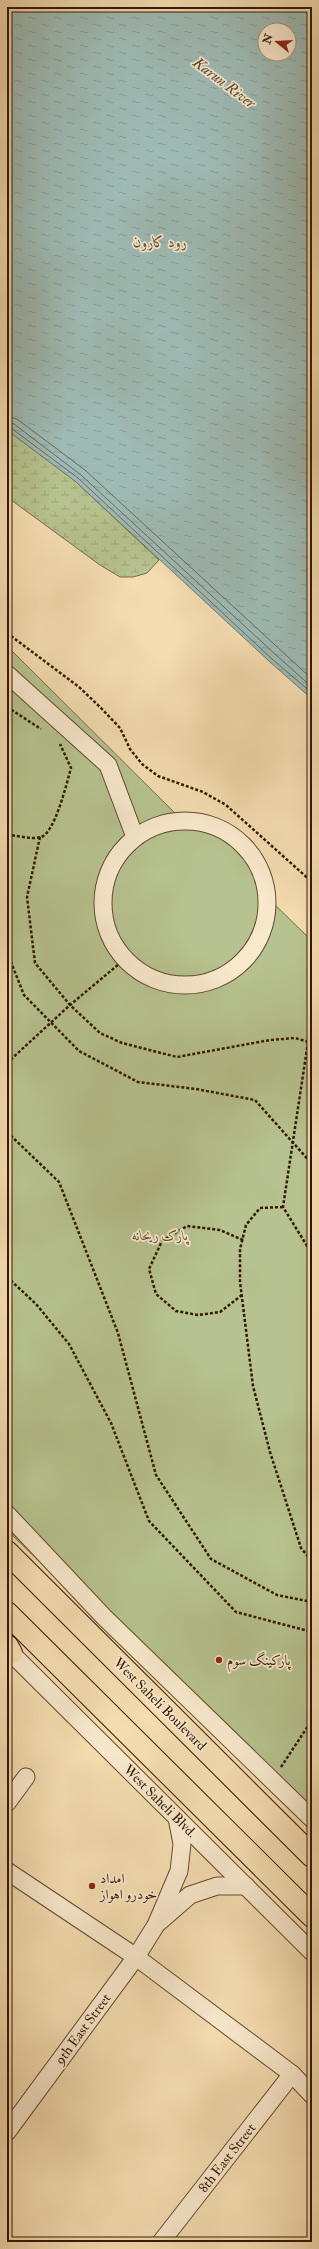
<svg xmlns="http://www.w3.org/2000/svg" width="319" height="2249" viewBox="0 0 319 2249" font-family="'IM FELL Double Pica',Amiri,serif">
  <defs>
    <pattern id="wetland-marsh" width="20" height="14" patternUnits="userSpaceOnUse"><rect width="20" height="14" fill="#b6c28f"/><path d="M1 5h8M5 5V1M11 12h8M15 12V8" fill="none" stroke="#9da67a"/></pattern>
    <pattern id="water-ripples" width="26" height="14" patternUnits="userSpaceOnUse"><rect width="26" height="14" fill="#9ebab4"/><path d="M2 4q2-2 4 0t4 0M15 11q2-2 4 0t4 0" fill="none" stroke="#899f99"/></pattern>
  </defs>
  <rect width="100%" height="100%" fill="#f4dcb0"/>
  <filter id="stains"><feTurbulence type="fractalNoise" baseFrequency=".005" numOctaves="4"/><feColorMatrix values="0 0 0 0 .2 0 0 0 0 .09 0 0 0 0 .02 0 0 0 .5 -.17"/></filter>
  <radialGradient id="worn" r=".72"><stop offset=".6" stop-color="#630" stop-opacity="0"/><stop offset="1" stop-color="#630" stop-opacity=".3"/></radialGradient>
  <polygon fill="#b6c28f" stroke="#756d49" points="7,646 182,820 257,849 268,898 312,941 312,1827 7,1530"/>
  <polygon fill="url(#wetland-marsh)" stroke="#756d49" points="7,430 75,481 159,560 147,573 133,577 120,577 100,565 7,497"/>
  <path fill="url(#water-ripples)" stroke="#74796d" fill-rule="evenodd" d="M7,7h305v692l-42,-37 -195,-181 -68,-51zM265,30h24v24h-24z"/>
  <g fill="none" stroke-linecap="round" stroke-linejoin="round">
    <g stroke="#69695c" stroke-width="1">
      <polyline points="7,416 17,419 85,470 312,679"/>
      <polyline points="7,422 14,424 81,475 276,655 312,687"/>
      <polyline points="7,427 11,428 78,478 272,659 312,693"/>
    </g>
    <g stroke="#64492e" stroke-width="19">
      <g id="minor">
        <polyline points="7,674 108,765 135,837"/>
        <circle cx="185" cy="903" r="82"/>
        <polyline points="7,1514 104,1617 312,1819"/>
        <polyline points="7,1649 312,1952"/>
        <polyline points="7,1803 26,1777"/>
        <polyline points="7,1871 136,1957 292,2074 312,2095"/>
        <polyline points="159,1922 190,1895 217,1886 246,1886"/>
        <polyline points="7,2132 136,1957 156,1925 179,1871 182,1844 177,1818"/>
        <polyline points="161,2242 292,2074"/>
      </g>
    </g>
    <g stroke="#341803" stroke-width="24">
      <g id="major">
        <polyline points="7,1552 312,1856"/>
        <polyline points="7,1613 312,1916"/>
        <polyline points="7,1646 11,1653"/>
      </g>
    </g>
    <g stroke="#341803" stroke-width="2.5" stroke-dasharray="3 2" stroke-linecap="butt">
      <polyline points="7,633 79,687 101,708 120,728 130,749 142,764 158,776 203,792 226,805 312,882"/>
      <polyline points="7,707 41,729"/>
      <path d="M7,835c9,0 25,5 34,2 14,-4 26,-55 30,-69l-11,-24"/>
      <polyline points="40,837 27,897 35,963 70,1005 100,1033 122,1043 177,1057 270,1040 295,1038 312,1043"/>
      <polyline points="7,952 24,995 79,1051 138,1082 196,1089 255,1100 312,1164"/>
      <polyline points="308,1042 283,1207 312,1254"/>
      <polyline points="7,1063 70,1005 125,959"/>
      <polyline points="7,1132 59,1182 118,1333 156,1475 211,1559 277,1595 312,1602"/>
      <polyline points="283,1207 260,1208 246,1225 240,1249 240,1282 253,1386 270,1452 301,1548 312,1561"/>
      <polyline points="7,1277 36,1304 69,1344 111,1423 149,1521 236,1612 312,1632"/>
      <polyline points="242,1295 220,1312 198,1315 176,1311 156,1294 149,1269 162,1241 187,1226 220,1230 243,1240"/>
      <polyline points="281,1767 312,1720"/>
    </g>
    <use href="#minor" stroke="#f8e8cc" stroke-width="17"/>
    <use href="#major" stroke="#f4dcb0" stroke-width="22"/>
  </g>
  <g fill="#8f2418" stroke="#f8e8cc" stroke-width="1.5">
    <circle cx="219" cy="1660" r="4"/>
    <circle cx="92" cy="1886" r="4"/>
  </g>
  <g text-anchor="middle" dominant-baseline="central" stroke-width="3.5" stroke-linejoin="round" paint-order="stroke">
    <g font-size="14" font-style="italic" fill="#5b4b2d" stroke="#f8e8cc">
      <text x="160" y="1235">پارک ریحانه</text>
    </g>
    <g font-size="14" fill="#341803" stroke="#f8e8cc" text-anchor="start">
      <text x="227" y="1660">پارکینگ سوم</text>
      <text x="100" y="1878">امداد<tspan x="100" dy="16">خودرو اهواز</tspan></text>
    </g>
    <g font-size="14" fill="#341803" stroke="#f8e8cc">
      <text transform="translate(160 1704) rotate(45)">West Saheli Boulevard</text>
      <text transform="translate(160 1801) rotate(45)">West Saheli Blvd.</text>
      <text transform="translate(83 2029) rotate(-54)">9th East Street</text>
      <text transform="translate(227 2158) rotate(-52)">8th East Street</text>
    </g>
    <g font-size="15" font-style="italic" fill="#544938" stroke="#f8e8cc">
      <text transform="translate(224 83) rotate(37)">Karun River</text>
      <text x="160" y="242">رود کارون</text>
    </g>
  </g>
  <rect width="319" height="2249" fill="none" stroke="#f4dcb0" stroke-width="24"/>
  <rect x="8" y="8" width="303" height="2233" fill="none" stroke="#341803" stroke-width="2"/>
  <rect x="12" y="12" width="295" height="2225" fill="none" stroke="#341803"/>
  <g transform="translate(277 42) rotate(288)"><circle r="19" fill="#f8e8cc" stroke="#aa957c"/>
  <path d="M0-3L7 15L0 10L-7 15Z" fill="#8f2418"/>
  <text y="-6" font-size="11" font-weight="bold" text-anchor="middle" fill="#341803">N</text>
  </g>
  <rect width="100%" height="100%" filter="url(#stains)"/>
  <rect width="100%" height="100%" fill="url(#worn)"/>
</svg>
